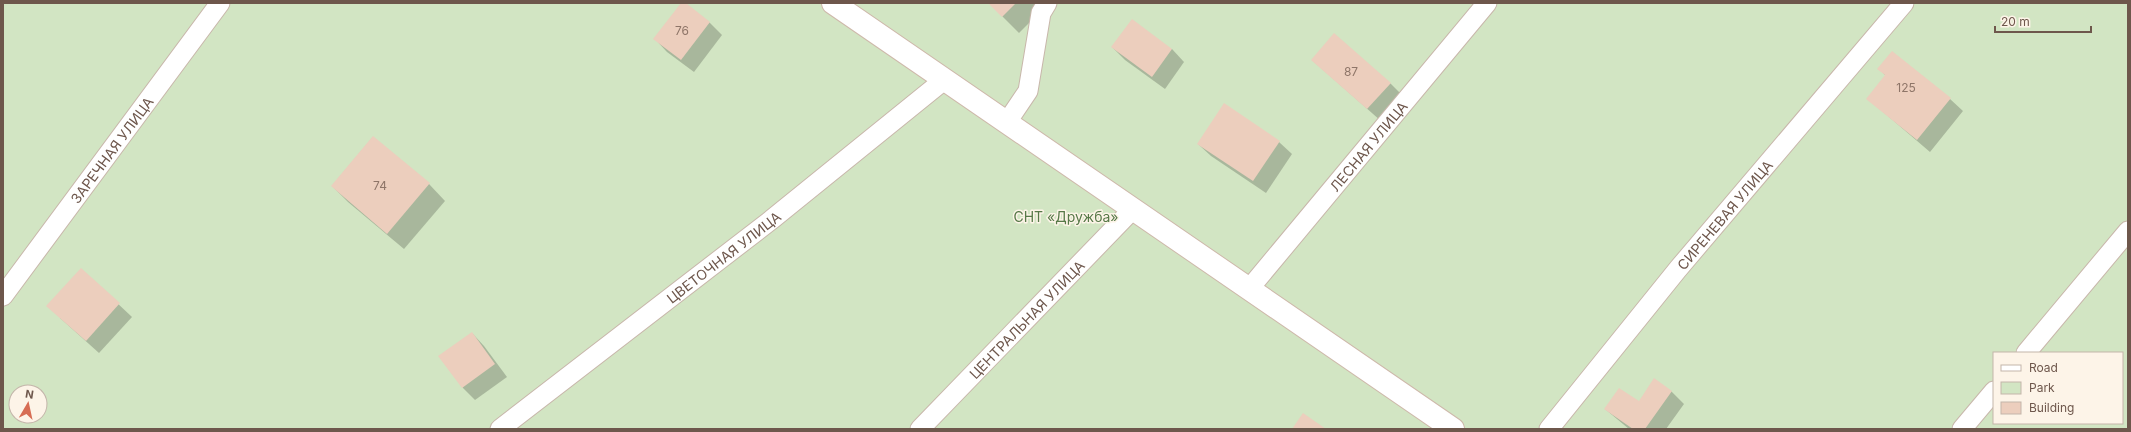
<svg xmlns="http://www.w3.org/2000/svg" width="2131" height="432" viewBox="0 0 2131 432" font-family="Inter,sans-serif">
  <rect width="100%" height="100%" fill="#f9f0e2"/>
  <path fill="#d2e5c3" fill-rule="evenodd" d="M3,3h2125v426h-2125zM1994,353h128v70h-128zM16,392h24v24h-24z"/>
  <g fill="#0003">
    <polygon points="682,3 709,22 722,35 694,72 667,52 655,39"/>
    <polygon points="989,3 1049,3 1019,33"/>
    <polygon points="1112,47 1172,49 1184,62 1165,89 1125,60"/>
    <polygon points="1312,60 1390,83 1403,96 1381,121"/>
    <polygon points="1879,69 1950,99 1963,111 1930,152 1868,99 1886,76"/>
    <polygon points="373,137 429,184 445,201 404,249 348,202 332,186"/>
    <polygon points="1279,142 1292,154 1266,193 1211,156 1198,144"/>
    <polygon points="81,269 132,317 99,353 60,318"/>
    <polygon points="472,333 484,346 507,377 475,400 463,388 440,356"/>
    <polygon points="1671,391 1684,404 1666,429 1629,429 1605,409 1639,402"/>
  </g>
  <g fill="#eccebd">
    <polygon points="681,3 686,3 710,22 681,60 653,39"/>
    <polygon points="988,3 1016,3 1002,17"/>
    <polygon points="1132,19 1172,49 1152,77 1111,47"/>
    <polygon points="1334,33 1391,83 1367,109 1311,60"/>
    <polygon points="1892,51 1951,98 1917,140 1866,99 1885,75 1877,69"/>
    <polygon points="1224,103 1280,141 1253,181 1197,144"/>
    <polygon points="373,136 430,183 387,234 331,186"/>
    <polygon points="81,268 120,303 86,341 46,306"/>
    <polygon points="472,332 495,364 462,388 438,356"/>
    <polygon points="1654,378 1672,391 1645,429 1633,429 1604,409 1619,388 1639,401"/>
    <polygon points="1303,413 1326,429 1292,429"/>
  </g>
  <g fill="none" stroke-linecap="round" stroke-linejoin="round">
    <g stroke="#c8b7ab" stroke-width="21">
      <g id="lane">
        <polyline points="1007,122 1028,91 1041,13 1047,3"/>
        <path id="s1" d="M1249,289l238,-286"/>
        <path id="s2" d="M3,296l217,-293"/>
        <polyline points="2026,353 2128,231"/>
        <path id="s3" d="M500,429l271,-209 173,-140"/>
        <path id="s4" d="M920,429l213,-220"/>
        <path id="s5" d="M1549,429l129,-160 226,-266"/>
        <polyline points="1962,429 1994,391"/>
      </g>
    </g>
    <g stroke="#ceb9ab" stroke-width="24">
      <polyline id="secondary" points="833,3 1453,429"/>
    </g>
    <use href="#lane" stroke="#fff" stroke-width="19"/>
    <use href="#secondary" stroke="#fff" stroke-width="22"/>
  </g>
  <g text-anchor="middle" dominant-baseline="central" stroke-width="3" stroke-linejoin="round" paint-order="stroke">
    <g font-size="12" fill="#8e7568">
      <text x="682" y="30">76</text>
      <text x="1351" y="71">87</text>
      <text x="1906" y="87">125</text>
      <text x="380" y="185">74</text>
    </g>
    <g font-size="14" fill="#6e574c" stroke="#fdf4e8">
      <text stroke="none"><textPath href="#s1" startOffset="186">ЛЕСНАЯ УЛИЦА</textPath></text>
      <text stroke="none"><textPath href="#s2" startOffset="182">ЗАРЕЧНАЯ УЛИЦА</textPath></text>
      <text stroke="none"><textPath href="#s5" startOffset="277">СИРЕНЕВАЯ УЛИЦА</textPath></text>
      <text stroke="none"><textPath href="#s3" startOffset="282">ЦВЕТОЧНАЯ УЛИЦА</textPath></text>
      <text stroke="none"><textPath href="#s4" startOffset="153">ЦЕНТРАЛЬНАЯ УЛИЦА</textPath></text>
    </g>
    <g font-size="14" fill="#577948" stroke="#fdf4e8">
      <text x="1066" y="216">СНТ «Дружба»</text>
    </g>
  </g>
  <rect width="2131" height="432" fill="none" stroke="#6e574c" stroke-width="8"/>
  <rect x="1993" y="352" width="130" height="72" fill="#fdf4e8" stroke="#c4b5aa"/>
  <rect x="2001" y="365" width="20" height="6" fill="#ffffff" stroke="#c4b5aa"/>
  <text x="2029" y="372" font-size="12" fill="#6e574c">Road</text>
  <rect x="2001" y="382" width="20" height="12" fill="#d2e5c3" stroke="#c4b5aa"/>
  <text x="2029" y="392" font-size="12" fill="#6e574c">Park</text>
  <rect x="2001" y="402" width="20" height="12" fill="#eccebd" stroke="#c4b5aa"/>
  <text x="2029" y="412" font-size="12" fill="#6e574c">Building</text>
  <g transform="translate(28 404) rotate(9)"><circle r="19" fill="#fdf4e8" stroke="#c4b5aa"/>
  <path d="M0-3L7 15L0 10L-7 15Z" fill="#d76d54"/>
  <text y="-6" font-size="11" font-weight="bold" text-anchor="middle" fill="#6e574c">N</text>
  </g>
  <path d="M1995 26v6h96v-6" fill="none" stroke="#6e574c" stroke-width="2"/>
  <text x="2001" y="26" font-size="12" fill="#6e574c" stroke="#fdf4e8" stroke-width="3" paint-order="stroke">20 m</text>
</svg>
